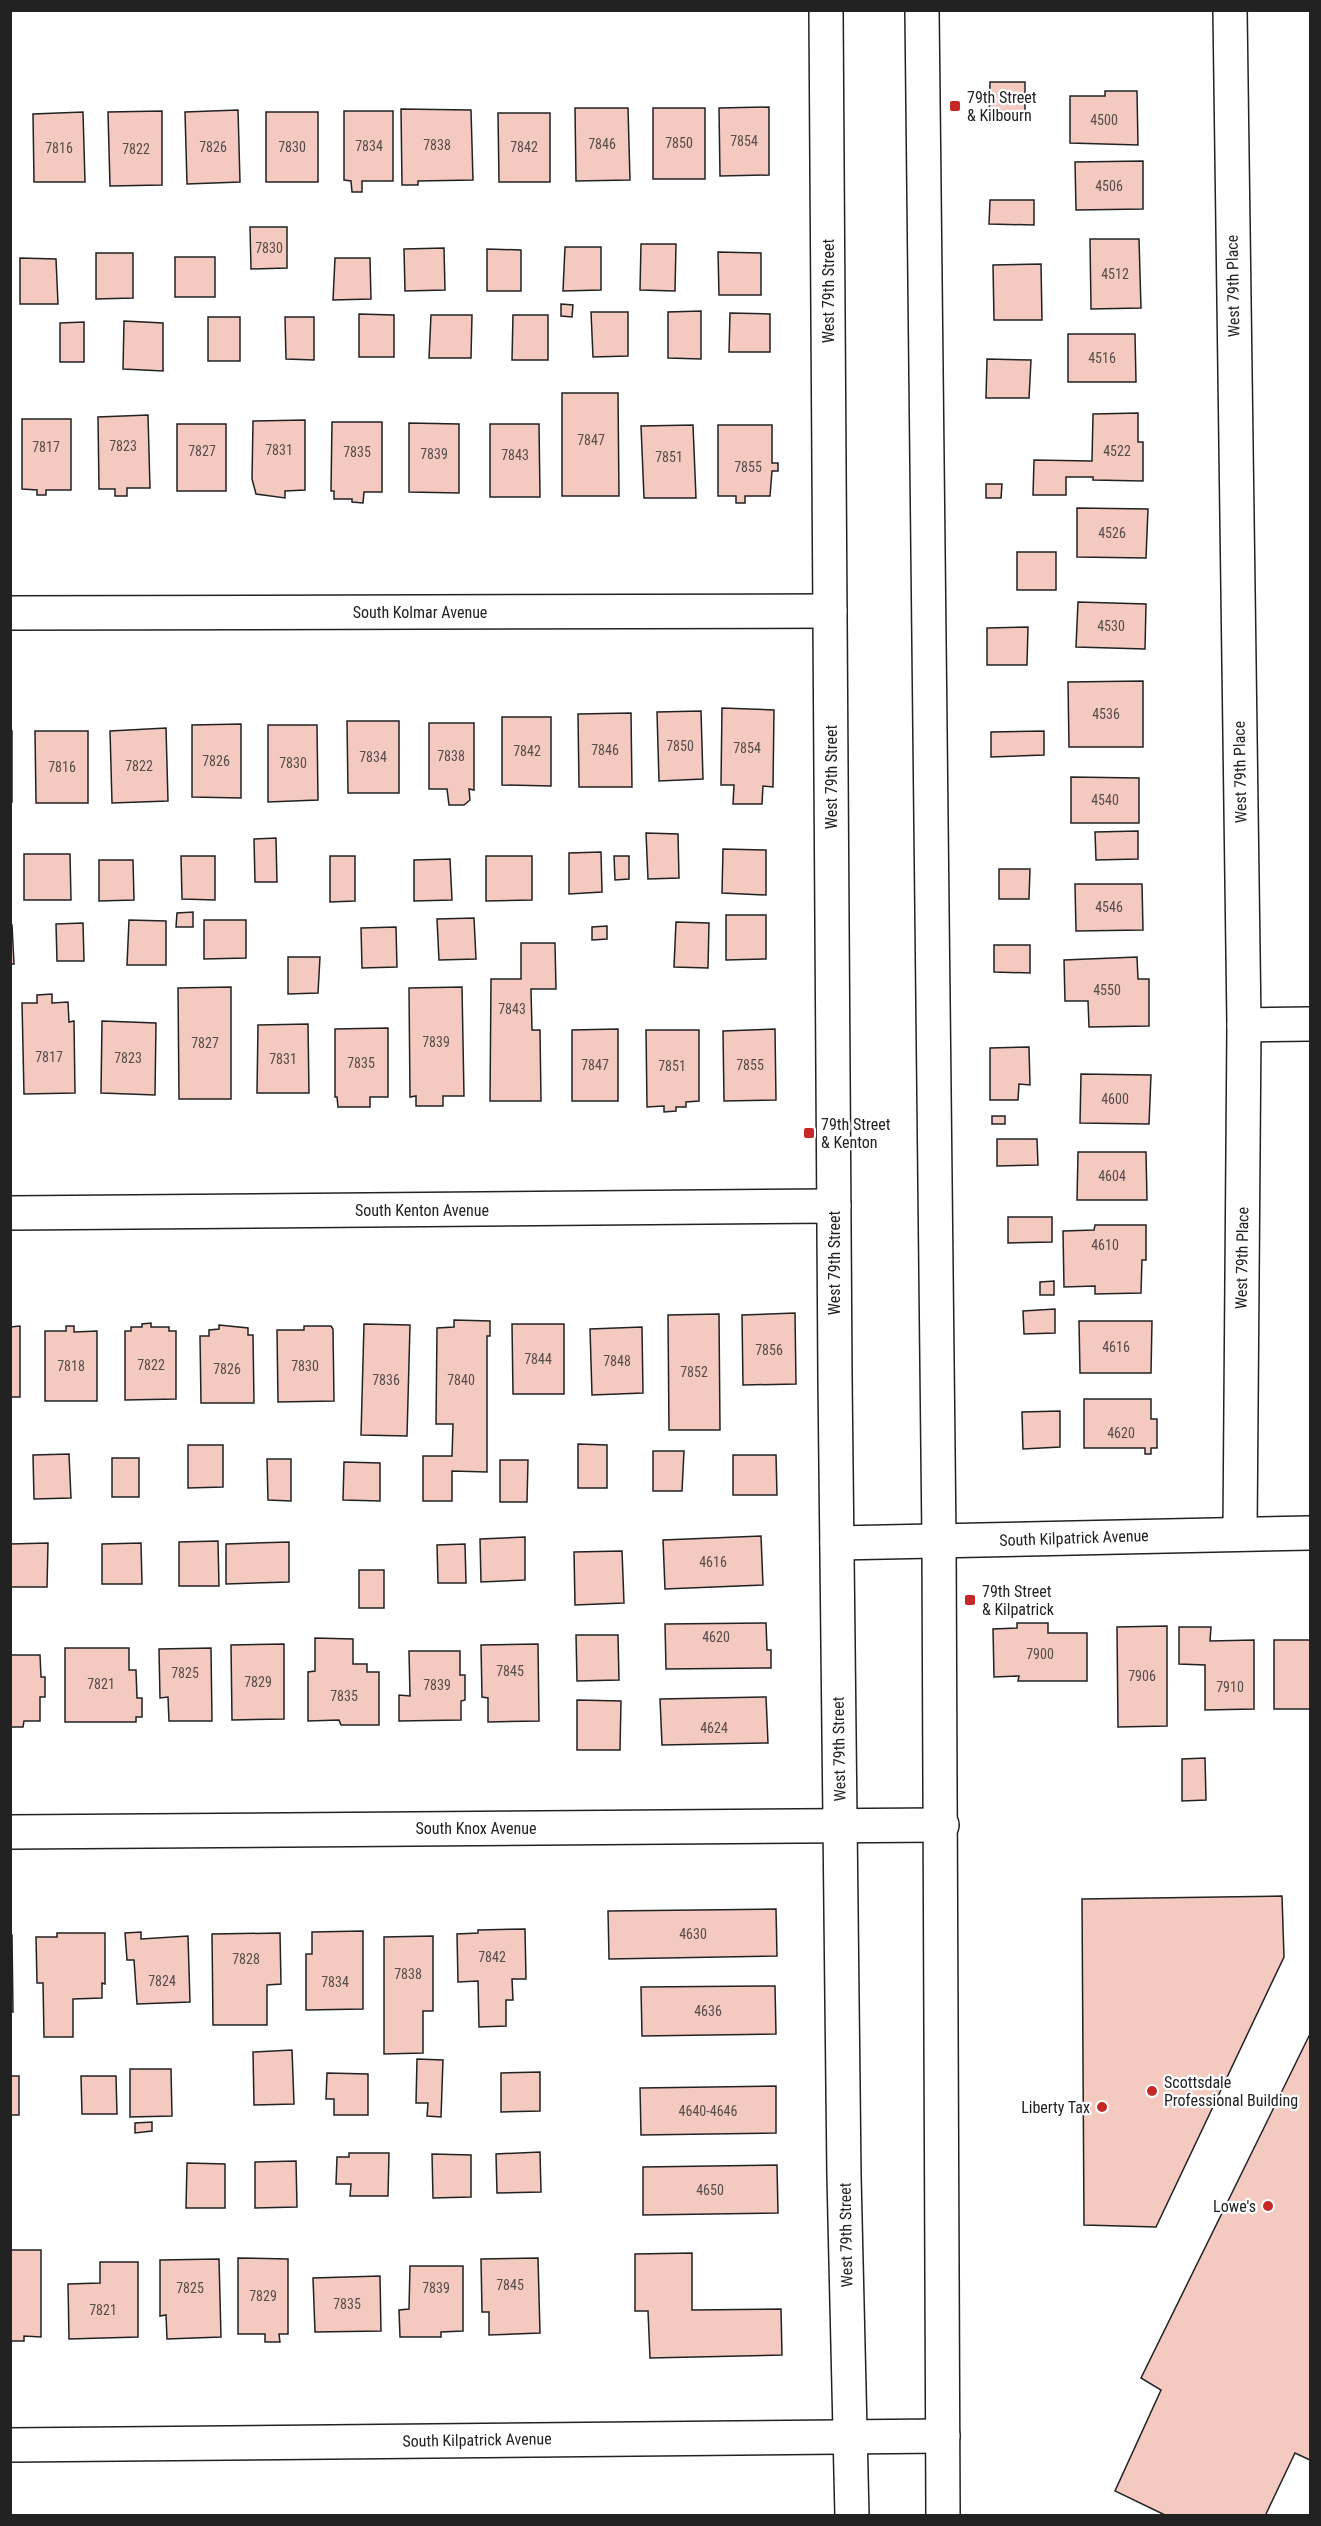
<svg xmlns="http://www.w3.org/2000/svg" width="1321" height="2526" viewBox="0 0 1321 2526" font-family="'Roboto Condensed',sans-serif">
  <rect width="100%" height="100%" fill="#fff"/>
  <g fill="#f3c9c0" stroke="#222" stroke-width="1.5">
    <polygon points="990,82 1025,82 1025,121 989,120"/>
    <polygon points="1105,91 1137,91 1138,145 1070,143 1070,96 1105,96"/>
    <polygon points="769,107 769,175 720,176 719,108"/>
    <polygon points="575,108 628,108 630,180 576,181"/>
    <rect x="653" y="108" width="52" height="71"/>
    <polygon points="401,109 471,110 473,180 418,181 418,185 402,185"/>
    <polygon points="238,110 240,182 187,184 185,112"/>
    <polygon points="162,111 162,185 110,186 108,112"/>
    <polygon points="344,111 393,111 393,181 362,181 362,192 352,192 351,181 344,180"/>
    <polygon points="83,112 85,182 34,182 33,114"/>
    <rect x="266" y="112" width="52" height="70"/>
    <polygon points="498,113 550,113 550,182 499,182"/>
    <polygon points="1143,161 1143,209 1076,210 1075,162"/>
    <polygon points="990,200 1034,200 1034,225 989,224"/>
    <polygon points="250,227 287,227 287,268 251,269"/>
    <polygon points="1090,239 1139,239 1141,308 1091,309"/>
    <polygon points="641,244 676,244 675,291 640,290"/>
    <polygon points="565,247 601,247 601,290 563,291"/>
    <polygon points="444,248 445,290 405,291 404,249"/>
    <polygon points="487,249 521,250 521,291 487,291"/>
    <polygon points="718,252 761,253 761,295 719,295"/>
    <polygon points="96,253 133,253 133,298 96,299"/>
    <rect x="175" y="257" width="40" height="40"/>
    <polygon points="20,258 56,259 58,304 20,304"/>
    <polygon points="335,258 370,258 371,299 333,300"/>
    <polygon points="1041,264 1042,320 994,320 993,265"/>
    <polygon points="561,304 573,305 572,317 561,316"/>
    <polygon points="701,311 701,359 668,358 668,312"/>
    <polygon points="591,312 628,312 628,356 593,357"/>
    <polygon points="730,313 770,314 770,352 729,352"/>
    <polygon points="359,314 394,315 394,357 359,357"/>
    <polygon points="431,315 472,315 471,358 429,358"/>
    <polygon points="513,315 548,315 548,360 512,360"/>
    <rect x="208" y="317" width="32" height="44"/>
    <polygon points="285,317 314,317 314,360 286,359"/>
    <polygon points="124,321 163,323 163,371 123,369"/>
    <polygon points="84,322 84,362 60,362 60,323"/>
    <polygon points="1068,334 1135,334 1136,382 1068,382"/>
    <polygon points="987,359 1031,360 1029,398 986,398"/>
    <polygon points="562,393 618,393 619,496 562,496"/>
    <polygon points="1138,413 1138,442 1143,442 1143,481 1093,480 1093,477 1066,477 1066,495 1033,495 1034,460 1092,461 1093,414"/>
    <polygon points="148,415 150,488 127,488 127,496 115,496 115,489 99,489 98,417"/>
    <polygon points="22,419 71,419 71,490 46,490 46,495 37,495 37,490 22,489"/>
    <polygon points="305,420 305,490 285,491 285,498 256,494 252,479 253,421"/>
    <polygon points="332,422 382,422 382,492 364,492 363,503 352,502 352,499 334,499 334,491 331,491"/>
    <polygon points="409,423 459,424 459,493 409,492"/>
    <rect x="177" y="424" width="49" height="67"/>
    <polygon points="490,424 539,424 540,497 490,497"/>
    <polygon points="693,425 696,498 644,498 641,426"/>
    <polygon points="718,425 772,425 772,463 778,463 778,471 772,471 770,496 745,496 745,503 736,503 736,496 718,496"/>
    <polygon points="986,484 1002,484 1001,498 986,498"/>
    <polygon points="1077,508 1148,509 1146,558 1077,557"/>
    <rect x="1017" y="552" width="39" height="38"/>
    <polygon points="1078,602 1146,604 1145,649 1076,647"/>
    <polygon points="1028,627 1027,665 987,665 987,628"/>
    <polygon points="1143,681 1143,747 1069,747 1068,682"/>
    <polygon points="722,708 774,710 773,787 763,786 762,804 733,804 734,785 721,785"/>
    <polygon points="701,711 703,779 659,781 657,712"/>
    <polygon points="631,713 632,787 579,787 578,714"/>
    <polygon points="502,717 551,717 551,786 502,785"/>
    <polygon points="347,721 399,721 399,793 348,793"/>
    <polygon points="429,723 474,723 474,790 469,789 470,800 464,805 449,805 447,789 429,789"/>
    <polygon points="241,724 241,798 192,797 192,725"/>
    <polygon points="268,725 317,725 318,800 268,802"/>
    <polygon points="166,728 168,801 112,803 110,731"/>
    <rect x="10" y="731" width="2" height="71"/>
    <polygon points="35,731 88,731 88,803 36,803"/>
    <polygon points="1044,731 1044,755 991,757 991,732"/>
    <polygon points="1071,777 1139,778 1139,823 1071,823"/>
    <polygon points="1138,831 1138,859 1096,860 1095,832"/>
    <polygon points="646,833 678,834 679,878 648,879"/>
    <polygon points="276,838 277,882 255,882 254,839"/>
    <polygon points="723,849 766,850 766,895 722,893"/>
    <polygon points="601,852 602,892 569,894 569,853"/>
    <polygon points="24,854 70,854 71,900 24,900"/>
    <polygon points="181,856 215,856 215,900 182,899"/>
    <polygon points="330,856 355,856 355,901 330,902"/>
    <polygon points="486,856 532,856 532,900 486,901"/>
    <polygon points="614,856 629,856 629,879 615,880"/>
    <polygon points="450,859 452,900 414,901 414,860"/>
    <polygon points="99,860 133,860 134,900 99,901"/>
    <polygon points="999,869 1030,869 1029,899 999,899"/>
    <polygon points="1075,884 1142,884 1143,930 1076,931"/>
    <polygon points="193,912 193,927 176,927 177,913"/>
    <polygon points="726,915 766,915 766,959 726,960"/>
    <polygon points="474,918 476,959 439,960 437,919"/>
    <polygon points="129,920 166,921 166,965 127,965"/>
    <polygon points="204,920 246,920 246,958 204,959"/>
    <polygon points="676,922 709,923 708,968 674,967"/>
    <polygon points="83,923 84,961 57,961 56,924"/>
    <polygon points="10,924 12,925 14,964 10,964"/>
    <polygon points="607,926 607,939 592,940 592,927"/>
    <polygon points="396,927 397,967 362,968 361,928"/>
    <polygon points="521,943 555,943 556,989 531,989 532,1030 540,1030 541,1101 490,1101 491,979 521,979"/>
    <polygon points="994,945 1030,945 1030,973 994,972"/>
    <polygon points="288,957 320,957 318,993 288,994"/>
    <polygon points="1137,957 1138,979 1149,979 1149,1026 1089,1027 1088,1001 1065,1001 1064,960"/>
    <polygon points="231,987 231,1099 179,1099 178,988"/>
    <polygon points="462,987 464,1096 443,1096 443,1106 416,1106 416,1096 410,1097 409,988"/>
    <polygon points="52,994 52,1003 68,1002 69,1022 74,1021 75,1093 24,1094 22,1003 37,1003 37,995"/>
    <polygon points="102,1021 156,1023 155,1095 101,1093"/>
    <polygon points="308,1024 309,1093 257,1093 258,1025"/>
    <polygon points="388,1028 388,1097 370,1097 370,1107 338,1107 337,1097 335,1097 335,1029"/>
    <polygon points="618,1029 618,1101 572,1101 572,1030"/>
    <polygon points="775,1029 776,1100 724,1101 723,1031"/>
    <polygon points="646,1030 699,1030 699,1101 686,1102 686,1107 676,1107 676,1111 664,1112 664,1106 647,1107"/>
    <polygon points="1029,1047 1030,1085 1019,1084 1018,1100 990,1100 990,1048"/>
    <polygon points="1081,1074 1151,1075 1149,1124 1080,1123"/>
    <rect x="992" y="1116" width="13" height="8"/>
    <polygon points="997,1139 1037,1139 1038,1165 997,1166"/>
    <polygon points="1078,1152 1146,1152 1147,1200 1077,1200"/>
    <polygon points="1008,1217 1052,1217 1052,1242 1008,1243"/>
    <polygon points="1095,1225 1146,1225 1146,1260 1142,1260 1141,1293 1095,1294 1095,1286 1064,1287 1063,1231 1094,1230"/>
    <polygon points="1054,1281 1054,1295 1040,1295 1040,1282"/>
    <polygon points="1055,1309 1055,1333 1024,1334 1023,1311"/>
    <polygon points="795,1313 796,1384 743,1385 742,1315"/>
    <polygon points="719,1314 720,1430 669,1430 668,1315"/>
    <polygon points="454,1320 490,1321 490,1336 487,1336 487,1472 452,1471 452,1501 423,1501 423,1456 452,1456 453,1424 436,1424 437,1328 454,1327"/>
    <polygon points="1079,1321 1152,1321 1151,1373 1080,1373"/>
    <polygon points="151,1323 151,1327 169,1327 169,1331 176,1331 176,1399 125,1400 125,1331 131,1331 131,1327 142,1327 142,1324"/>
    <polygon points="364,1324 410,1325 407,1436 361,1435"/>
    <polygon points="512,1324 564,1324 564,1394 513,1394"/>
    <polygon points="219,1325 248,1328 248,1335 253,1335 254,1403 201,1403 200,1336 209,1336 209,1330 219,1329"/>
    <polygon points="20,1326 20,1397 10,1397 10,1327"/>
    <polygon points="66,1326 74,1326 74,1332 97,1331 97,1401 45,1401 45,1331 66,1331"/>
    <polygon points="304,1326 331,1326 333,1329 334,1401 278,1402 277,1330 304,1330"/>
    <polygon points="642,1327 643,1393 592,1395 590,1329"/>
    <polygon points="1084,1399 1151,1399 1151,1419 1157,1419 1157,1448 1151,1448 1151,1454 1145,1454 1145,1448 1084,1448"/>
    <polygon points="1060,1411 1060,1447 1023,1449 1022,1412"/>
    <polygon points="578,1444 607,1445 607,1488 578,1488"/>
    <polygon points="188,1445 223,1445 223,1487 188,1488"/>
    <polygon points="653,1451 684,1451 682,1491 653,1491"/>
    <polygon points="69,1454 71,1498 34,1499 33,1455"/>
    <polygon points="733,1455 776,1455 777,1495 733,1495"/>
    <rect x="112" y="1458" width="27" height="39"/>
    <polygon points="267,1459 291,1459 291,1501 268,1500"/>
    <polygon points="500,1460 528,1460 527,1502 500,1502"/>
    <polygon points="344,1462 380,1463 380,1501 343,1500"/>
    <polygon points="761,1536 763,1585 665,1589 663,1540"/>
    <polygon points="525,1537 525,1580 481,1582 480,1539"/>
    <polygon points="218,1541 219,1586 179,1586 179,1542"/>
    <polygon points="289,1542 289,1582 226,1584 226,1544"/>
    <polygon points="48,1543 47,1587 10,1587 10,1544"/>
    <polygon points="141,1543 142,1584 102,1584 102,1544"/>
    <polygon points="465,1544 466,1583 438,1583 437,1545"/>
    <polygon points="622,1551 624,1603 575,1605 574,1552"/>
    <rect x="359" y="1570" width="25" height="38"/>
    <polygon points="766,1623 767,1650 771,1650 771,1668 666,1669 665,1624"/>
    <polygon points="1017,1623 1048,1623 1048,1633 1087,1633 1087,1681 1018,1681 1019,1676 994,1677 993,1629 1017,1628"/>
    <polygon points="1167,1626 1167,1726 1118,1727 1117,1627"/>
    <polygon points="1179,1627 1211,1627 1210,1641 1254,1640 1254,1709 1205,1710 1205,1665 1179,1664"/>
    <polygon points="576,1635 618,1635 619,1680 577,1681"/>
    <polygon points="315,1638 353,1639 353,1664 367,1664 367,1672 379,1672 379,1725 341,1725 339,1720 308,1721 308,1672 315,1671"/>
    <rect x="1274" y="1640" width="36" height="69"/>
    <polygon points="284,1644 284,1719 232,1720 231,1645"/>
    <polygon points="538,1644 539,1721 488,1722 488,1698 482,1697 481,1645"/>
    <polygon points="65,1648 129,1648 129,1670 136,1670 137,1698 142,1698 142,1717 136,1717 136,1722 65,1722"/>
    <polygon points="211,1648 212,1721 169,1721 168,1697 160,1698 159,1649"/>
    <polygon points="409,1651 460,1651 460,1675 465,1675 465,1700 461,1701 461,1720 399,1721 399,1695 410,1696"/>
    <polygon points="10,1655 40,1655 41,1677 45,1677 45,1697 40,1697 40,1721 24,1721 23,1727 10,1727"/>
    <polygon points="766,1697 768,1743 662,1745 660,1699"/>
    <polygon points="577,1700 621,1701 620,1750 577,1750"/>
    <polygon points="1205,1758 1206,1800 1182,1801 1182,1759"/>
    <polygon points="1282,1896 1284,1957 1156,2227 1084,2225 1082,1899"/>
    <polygon points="776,1909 777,1956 609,1959 608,1911"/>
    <polygon points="525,1929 526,1979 512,1979 513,2000 506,2000 506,2026 479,2027 478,1981 458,1982 457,1934 478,1933 478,1930"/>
    <polygon points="363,1931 363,2009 306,2010 306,1954 312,1954 312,1932"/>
    <polygon points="141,1932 141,1939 188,1936 190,2002 137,2004 134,1960 127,1960 125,1933"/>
    <polygon points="57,1933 105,1933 105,1984 102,1983 102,1998 73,1999 73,2037 44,2037 43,1983 37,1983 36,1937 57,1937"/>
    <polygon points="280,1933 281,1984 267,1985 267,2025 213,2025 212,1934"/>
    <polygon points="10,1935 12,1935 13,2012 10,2012"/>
    <polygon points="433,1936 433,2011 423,2011 423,2053 384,2054 384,1937"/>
    <polygon points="775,1986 776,2034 642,2036 641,1987"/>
    <polygon points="1310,2034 1310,2460 1295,2453 1265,2516 1167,2516 1115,2491 1161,2390 1141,2378"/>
    <polygon points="292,2050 294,2104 254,2105 253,2052"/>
    <polygon points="417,2059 443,2060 441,2117 427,2116 428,2103 416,2103"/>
    <polygon points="130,2069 171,2069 172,2116 130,2117"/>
    <polygon points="540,2072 540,2111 501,2112 501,2073"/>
    <polygon points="327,2073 368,2074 368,2115 334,2115 334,2099 326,2099"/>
    <rect x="10" y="2076" width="9" height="39"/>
    <polygon points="81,2076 116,2076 117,2114 82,2114"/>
    <polygon points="776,2086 776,2133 641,2135 640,2088"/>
    <polygon points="152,2122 152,2131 135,2133 135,2123"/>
    <polygon points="540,2152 541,2192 497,2193 496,2154"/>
    <polygon points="349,2153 389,2153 388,2196 350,2196 351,2184 336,2184 337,2157 349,2157"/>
    <polygon points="432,2154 471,2155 471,2197 433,2198"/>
    <polygon points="296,2161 297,2207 255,2208 255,2162"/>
    <polygon points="187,2163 225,2164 225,2208 186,2208"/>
    <polygon points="777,2165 778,2213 643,2215 643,2167"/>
    <polygon points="10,2250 41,2250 41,2337 24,2336 24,2341 10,2341"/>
    <polygon points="692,2253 692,2310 781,2309 782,2355 650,2358 648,2311 635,2311 635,2254"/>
    <polygon points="238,2258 288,2259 288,2334 279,2334 280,2342 265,2342 265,2334 238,2334"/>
    <polygon points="538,2258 540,2333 489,2335 489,2312 482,2312 481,2259"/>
    <polygon points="219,2259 221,2337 167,2339 166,2315 160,2316 160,2260"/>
    <polygon points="100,2262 138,2262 138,2337 69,2339 68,2284 100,2283"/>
    <polygon points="410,2266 463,2266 463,2331 441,2332 441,2337 400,2337 399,2310 409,2309"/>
    <polygon points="380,2276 381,2331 315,2332 313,2278"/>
  </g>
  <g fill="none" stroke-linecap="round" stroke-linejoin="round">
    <g stroke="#222" stroke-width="36">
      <g id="minor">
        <polyline points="1230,10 1244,1025 1240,1533"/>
        <polyline points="10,613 830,611"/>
        <polyline points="1244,1025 1310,1024"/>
        <polyline points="10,1213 834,1206"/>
        <polyline points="837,1543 1310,1533"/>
        <polyline points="10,1832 942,1825"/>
        <polyline points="10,2445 943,2436"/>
      </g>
    </g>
    <g stroke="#222" stroke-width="36">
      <g id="secondary">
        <polyline points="826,10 835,1378 844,2176 852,2516"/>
        <polyline points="922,10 939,1541 943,2516"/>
      </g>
    </g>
    <use href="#minor" stroke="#fff" stroke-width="33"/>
    <use href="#secondary" stroke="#fff" stroke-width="33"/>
  </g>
  <g fill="#c62828" stroke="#fff" stroke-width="2">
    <rect x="949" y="100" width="12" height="12" rx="3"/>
    <rect x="803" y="1127" width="12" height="12" rx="3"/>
    <rect x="964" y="1594" width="12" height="12" rx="3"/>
    <circle cx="1152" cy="2091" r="6"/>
    <circle cx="1102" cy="2107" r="6"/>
    <circle cx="1268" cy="2206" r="6"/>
  </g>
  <g text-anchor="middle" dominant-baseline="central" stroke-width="4.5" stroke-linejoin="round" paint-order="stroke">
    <g font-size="14" fill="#564c4a">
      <text x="1104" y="120">4500</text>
      <text x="744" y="141">7854</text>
      <text x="679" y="143">7850</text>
      <text x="602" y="144">7846</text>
      <text x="437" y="145">7838</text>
      <text x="369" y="146">7834</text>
      <text x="213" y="147">7826</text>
      <text x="292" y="147">7830</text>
      <text x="524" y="147">7842</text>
      <text x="59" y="148">7816</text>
      <text x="136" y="149">7822</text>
      <text x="1109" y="186">4506</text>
      <text x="269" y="248">7830</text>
      <text x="1115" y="274">4512</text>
      <text x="1102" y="358">4516</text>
      <text x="591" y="440">7847</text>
      <text x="123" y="446">7823</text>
      <text x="46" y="447">7817</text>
      <text x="279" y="450">7831</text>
      <text x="202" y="451">7827</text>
      <text x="1117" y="451">4522</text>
      <text x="357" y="452">7835</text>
      <text x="434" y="454">7839</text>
      <text x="515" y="455">7843</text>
      <text x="669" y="457">7851</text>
      <text x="748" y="467">7855</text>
      <text x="1112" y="533">4526</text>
      <text x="1111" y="626">4530</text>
      <text x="1106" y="714">4536</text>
      <text x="680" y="746">7850</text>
      <text x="747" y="748">7854</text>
      <text x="605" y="750">7846</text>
      <text x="527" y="751">7842</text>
      <text x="451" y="756">7838</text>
      <text x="373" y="757">7834</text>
      <text x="216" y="761">7826</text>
      <text x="293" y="763">7830</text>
      <text x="139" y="766">7822</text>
      <text x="62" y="767">7816</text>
      <text x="1105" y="800">4540</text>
      <text x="1109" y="907">4546</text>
      <text x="1107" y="990">4550</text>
      <text x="512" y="1009">7843</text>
      <text x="436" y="1042">7839</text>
      <text x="205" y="1043">7827</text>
      <text x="49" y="1057">7817</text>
      <text x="128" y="1058">7823</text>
      <text x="283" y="1059">7831</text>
      <text x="361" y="1063">7835</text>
      <text x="595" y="1065">7847</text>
      <text x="750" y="1065">7855</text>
      <text x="672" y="1066">7851</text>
      <text x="1115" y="1099">4600</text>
      <text x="1112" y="1176">4604</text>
      <text x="1105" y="1245">4610</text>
      <text x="1116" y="1347">4616</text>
      <text x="769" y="1350">7856</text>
      <text x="538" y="1359">7844</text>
      <text x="617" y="1361">7848</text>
      <text x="151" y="1365">7822</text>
      <text x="71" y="1366">7818</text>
      <text x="305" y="1366">7830</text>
      <text x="227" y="1369">7826</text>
      <text x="694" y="1372">7852</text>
      <text x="386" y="1380">7836</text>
      <text x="461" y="1380">7840</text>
      <text x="1121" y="1433">4620</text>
      <text x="713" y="1562">4616</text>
      <text x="716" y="1637">4620</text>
      <text x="1040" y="1654">7900</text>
      <text x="510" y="1671">7845</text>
      <text x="185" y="1673">7825</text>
      <text x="1142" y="1676">7906</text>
      <text x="258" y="1682">7829</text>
      <text x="101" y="1684">7821</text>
      <text x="437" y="1685">7839</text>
      <text x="1230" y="1687">7910</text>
      <text x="344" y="1696">7835</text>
      <text x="714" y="1728">4624</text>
      <text x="693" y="1934">4630</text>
      <text x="492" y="1957">7842</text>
      <text x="246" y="1959">7828</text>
      <text x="408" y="1974">7838</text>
      <text x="162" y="1981">7824</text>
      <text x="335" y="1982">7834</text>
      <text x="708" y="2011">4636</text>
      <text x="708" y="2111">4640-4646</text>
      <text x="710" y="2190">4650</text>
      <text x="510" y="2285">7845</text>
      <text x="190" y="2288">7825</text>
      <text x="436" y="2288">7839</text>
      <text x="263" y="2296">7829</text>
      <text x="347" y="2304">7835</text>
      <text x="103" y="2310">7821</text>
    </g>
    <g font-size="16" fill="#222" stroke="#fff" text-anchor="start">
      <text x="967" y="97">79th Street<tspan x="967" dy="18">&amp; Kilbourn</tspan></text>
      <text x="821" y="1124">79th Street<tspan x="821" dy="18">&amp; Kenton</tspan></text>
      <text x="982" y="1591">79th Street<tspan x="982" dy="18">&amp; Kilpatrick</tspan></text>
      <text x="1164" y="2082">Scottsdale<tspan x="1164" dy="18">Professional Building</tspan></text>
      <text x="1090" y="2107" text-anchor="end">Liberty Tax</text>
      <text x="1256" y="2206" text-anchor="end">Lowe's</text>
    </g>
    <g font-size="16" fill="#222" stroke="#fff">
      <text transform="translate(1233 286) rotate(-91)">West 79th Place</text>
      <text transform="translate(828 291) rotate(-90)">West 79th Street</text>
      <text x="420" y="612">South Kolmar Avenue</text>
      <text transform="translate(1240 772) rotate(-91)">West 79th Place</text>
      <text transform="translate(831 777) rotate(-90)">West 79th Street</text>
      <text x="422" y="1210">South Kenton Avenue</text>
      <text transform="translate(1242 1258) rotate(-89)">West 79th Place</text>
      <text transform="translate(834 1263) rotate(-90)">West 79th Street</text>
      <text transform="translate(1074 1538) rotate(-2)">South Kilpatrick Avenue</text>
      <text transform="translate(839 1749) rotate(-91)">West 79th Street</text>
      <text x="476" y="1828">South Knox Avenue</text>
      <text transform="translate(846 2235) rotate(-91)">West 79th Street</text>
      <text transform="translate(477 2440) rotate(-1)">South Kilpatrick Avenue</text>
    </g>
  </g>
  <rect width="1321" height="2526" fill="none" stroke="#222222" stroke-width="24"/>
</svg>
